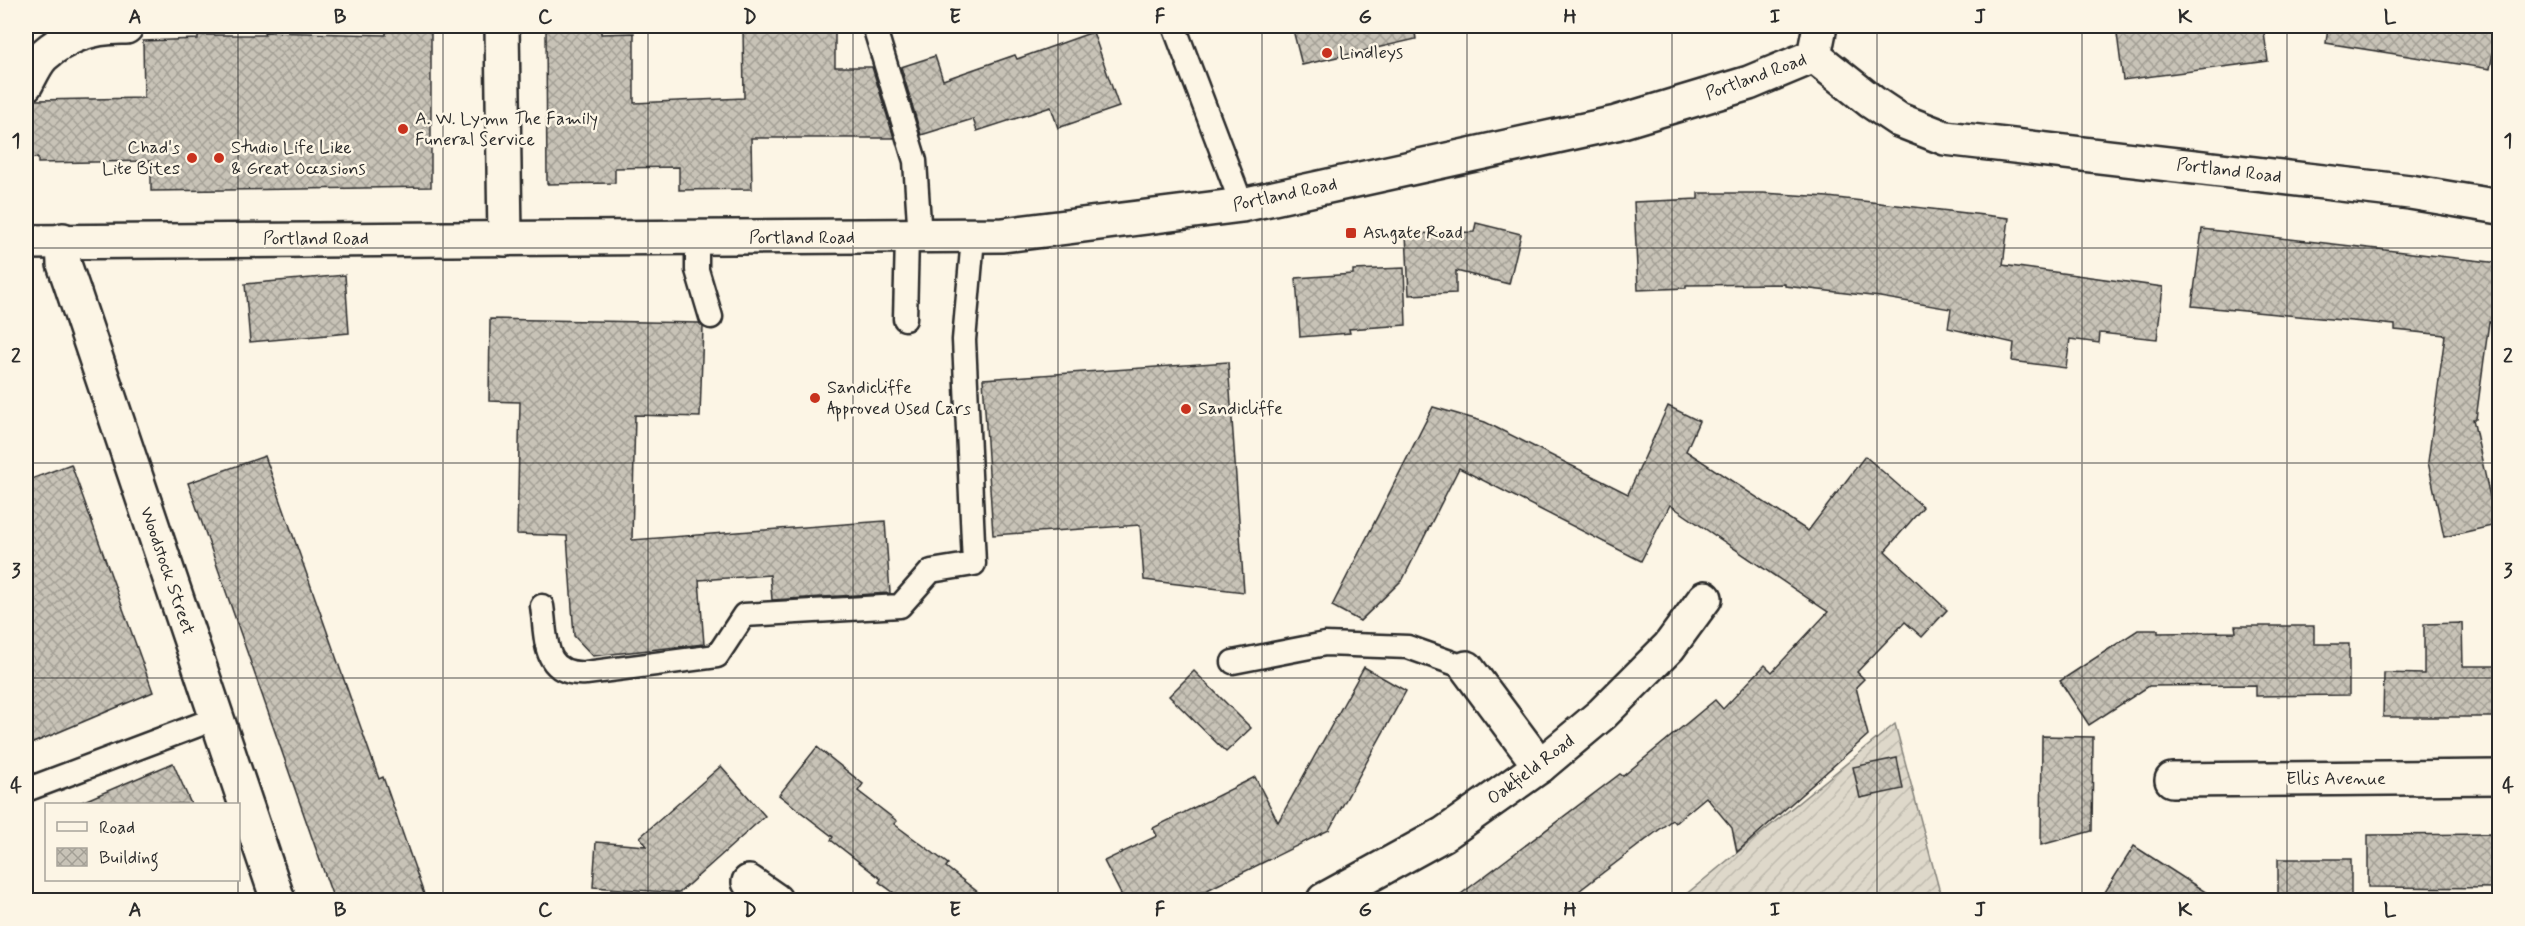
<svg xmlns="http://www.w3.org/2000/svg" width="2525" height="926" viewBox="0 0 2525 926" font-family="Mynerve,sans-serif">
  <defs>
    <pattern id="garden-furrows" width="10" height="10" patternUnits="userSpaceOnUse" patternTransform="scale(1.5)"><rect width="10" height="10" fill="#ded8ca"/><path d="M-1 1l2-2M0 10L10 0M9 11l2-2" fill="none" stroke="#bfbaae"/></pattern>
    <pattern id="building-cross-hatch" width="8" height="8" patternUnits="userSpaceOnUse" patternTransform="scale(1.5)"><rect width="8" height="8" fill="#c8c3b7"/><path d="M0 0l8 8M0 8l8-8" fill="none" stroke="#a39f95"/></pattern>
  </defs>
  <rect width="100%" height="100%" fill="#fcf5e5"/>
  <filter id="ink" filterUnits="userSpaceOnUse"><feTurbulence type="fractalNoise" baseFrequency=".0167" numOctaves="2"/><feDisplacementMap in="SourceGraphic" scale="12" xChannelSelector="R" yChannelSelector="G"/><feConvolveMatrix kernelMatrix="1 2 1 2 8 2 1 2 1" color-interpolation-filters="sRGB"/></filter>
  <g filter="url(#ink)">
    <polygon fill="url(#garden-furrows)" stroke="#84827a" stroke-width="1.5" points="1895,724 1942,900 1679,900"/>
    <g fill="url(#building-cross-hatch)" stroke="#2b2b2b" stroke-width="1.5">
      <polygon points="386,26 431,26 431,187 151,191 151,161 38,163 38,158 26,159 26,103 36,100 144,98 143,41 198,39 198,35 265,35 264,32 386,35"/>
      <polygon points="546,26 601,26 601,34 634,33 634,103 744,98 743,28 835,29 835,67 872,67 894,138 751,138 752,189 679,190 679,167 615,168 615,183 547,184"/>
      <polygon points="1292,26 1414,26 1416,39 1302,65"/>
      <polygon points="2116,26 2263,26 2268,61 2123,80"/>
      <polygon points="2328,26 2498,26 2490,69 2326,43"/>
      <polygon points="1093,32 1119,107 1058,128 1051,107 977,131 973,119 921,135 901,67 935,56 943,80 1015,55 1017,59"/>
      <polygon points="1698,193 1763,193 1828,197 2009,218 2003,265 2163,287 2157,339 2100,333 2099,343 2070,339 2066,368 2012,361 2014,343 1948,328 1951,309 1880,297 1785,286 1785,284 1686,285 1686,288 1638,290 1634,202 1698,199"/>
      <polygon points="1476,223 1521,234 1509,284 1456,271 1456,293 1409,295 1406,234 1474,232"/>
      <polygon points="2202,229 2499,263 2499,324 2489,322 2476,419 2473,419 2496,525 2444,537 2428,462 2445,335 2395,330 2395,325 2192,306"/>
      <polygon points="1404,268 1406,325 1349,329 1350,333 1300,337 1296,278 1353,274 1353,270"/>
      <polygon points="345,275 349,333 250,342 245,284"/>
      <polygon points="490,319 699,323 703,327 700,417 635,415 632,540 885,521 890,593 772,600 770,575 699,580 704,644 593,656 574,636 567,536 517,534 520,402 489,401"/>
      <polygon points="1228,362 1244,592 1144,580 1140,525 993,535 983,379"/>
      <polygon points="1668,406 1699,421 1686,451 1808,531 1865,456 1923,507 1885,551 1947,610 1922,637 1905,622 1857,672 1864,679 1856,687 1868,735 1737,852 1732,828 1706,797 1675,823 1672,820 1567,900 1453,900 1620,774 1623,776 1715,700 1723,709 1765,665 1772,672 1828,612 1670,505 1641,561 1459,468 1403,579 1360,621 1332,606 1433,407 1485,422 1628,494"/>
      <polygon points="265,456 379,779 383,777 426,900 334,900 324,872 188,483"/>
      <polygon points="71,464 153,692 26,746 26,481"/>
      <polygon points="2462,623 2463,666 2499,666 2499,717 2383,717 2384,673 2424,674 2424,624"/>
      <polygon points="2235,626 2314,626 2314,644 2349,644 2349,695 2256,696 2256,685 2149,686 2089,725 2060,681 2138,630 2158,630 2158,633 2236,632"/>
      <polygon points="1364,667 1406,691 1329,830 1187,900 1124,900 1104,861 1157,836 1153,828 1255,777 1278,822"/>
      <polygon points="1194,671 1251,728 1226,752 1169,696"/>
      <polygon points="2042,736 2093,737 2092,831 2041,845"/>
      <polygon points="817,747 863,784 858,791 897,821 894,824 948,864 946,867 988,900 904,900 879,882 881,879 831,840 833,837 779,795"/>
      <polygon points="1897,758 1903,789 1860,798 1853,767"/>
      <polygon points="173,763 191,804 77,804"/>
      <polygon points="721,766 765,816 679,893 593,887 596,842 647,846 640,837"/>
      <polygon points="2499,834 2499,888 2368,887 2368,835"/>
      <polygon points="2134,846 2218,900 2100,900"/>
      <rect x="2278" y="859" width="73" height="41"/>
    </g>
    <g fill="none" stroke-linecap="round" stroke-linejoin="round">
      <g stroke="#2b2b2b" stroke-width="27">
        <g id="lane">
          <polyline points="874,26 915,161 920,238"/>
          <polyline points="1174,26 1242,205"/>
          <polyline points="697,238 697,270 711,317"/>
          <polyline points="905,319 907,238"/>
          <path d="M542,606c5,34 0,70 44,67l131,-17 27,-41 156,-9 31,-35 43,-7 -10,-224 9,-102"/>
          <polyline points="1233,662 1325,644 1408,647 1467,668"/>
          <polyline points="26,790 217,718"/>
        </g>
      </g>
      <g stroke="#2b2b2b" stroke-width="38">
        <g id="street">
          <polyline points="502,26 505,239"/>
          <path d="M26,84c5,-9 10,-21 17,-28 23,-21 52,-30 83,-29"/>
          <polyline points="63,240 64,264 72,287 278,900"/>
          <polyline points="1467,668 1540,766"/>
          <polyline points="2172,780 2500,777"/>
          <polyline points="749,882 775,900"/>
          <polyline points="1324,900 1444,834 1540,766 1602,714 1669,647 1705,598"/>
        </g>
      </g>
      <g stroke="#2b2b2b" stroke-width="38">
        <g id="secondary">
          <polyline points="1814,56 1872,102 1899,120 1945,138 2410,192 2500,207"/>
          <polyline points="1814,56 1820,26"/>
          <polyline points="26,242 1003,235 1242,205 1616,123 1749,83 1814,56"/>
        </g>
      </g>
      <use href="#lane" stroke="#fcf5e5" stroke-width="22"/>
      <use href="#street" stroke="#fcf5e5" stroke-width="33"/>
      <use href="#secondary" stroke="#fcf5e5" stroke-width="33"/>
    </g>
  </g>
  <path fill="none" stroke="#2b2b2b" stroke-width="1.5" stroke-opacity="0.55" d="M238,26v778M443,26v874M648,26v874M853,26v874M1058,26v874M1262,26v874M1467,26v874M1672,26v874M1877,26v874M2082,26v874M2287,26v874M26,248h2474M26,463h2474M26,678h2474M238,880v20"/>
  <g fill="#c8321e" stroke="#fcf5e5" stroke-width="2">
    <circle cx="1327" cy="53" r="6"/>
    <circle cx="403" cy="129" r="6"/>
    <circle cx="192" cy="158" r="6"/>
    <circle cx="219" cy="158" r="6"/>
    <rect x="1345" y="227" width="12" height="12" rx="3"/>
    <circle cx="815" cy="398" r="6"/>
    <circle cx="1186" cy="409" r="6"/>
  </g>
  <g text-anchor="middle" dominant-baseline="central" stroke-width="5" stroke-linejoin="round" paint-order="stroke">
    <g font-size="18" fill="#2b2b2b" stroke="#fcf5e5" text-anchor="start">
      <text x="1339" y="53">Lindleys</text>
      <text x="415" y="119">A. W. Lymn The Family<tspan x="415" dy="21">Funeral Service</tspan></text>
      <text x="180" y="148" text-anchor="end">Chad's<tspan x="180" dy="21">Lite Bites</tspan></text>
      <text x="231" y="148">Studio Life Like<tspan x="231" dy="21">&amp; Great Occasions</tspan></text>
      <text x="1363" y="233">Ashgate Road</text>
      <text x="827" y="388">Sandicliffe<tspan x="827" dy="21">Approved Used Cars</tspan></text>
      <text x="1198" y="409">Sandicliffe</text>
    </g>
    <g font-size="18" fill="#2b2b2b" stroke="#fcf5e5">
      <text transform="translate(1756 77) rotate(-20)">Portland Road</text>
      <text transform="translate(2229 171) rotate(7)">Portland Road</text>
      <text transform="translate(1285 195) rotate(-12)">Portland Road</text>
      <text x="802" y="238">Portland Road</text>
      <text x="316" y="239">Portland Road</text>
      <text transform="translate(167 571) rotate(71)">Woodstock Street</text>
      <text transform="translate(1531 770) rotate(-37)">Oakfield Road</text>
      <text x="2336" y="779">Ellis Avenue</text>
    </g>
  </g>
  <rect width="2525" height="926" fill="none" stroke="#fcf5e5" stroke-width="66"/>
  <rect x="45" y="803" width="195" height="78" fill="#fcf5e5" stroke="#a8a49b" stroke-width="1.5"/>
  <rect x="57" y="822" width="30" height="9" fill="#fcf5e5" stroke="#a8a49b" stroke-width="1.5"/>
  <text x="99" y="833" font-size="18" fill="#2b2b2b">Road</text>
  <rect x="57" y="848" width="30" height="18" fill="url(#building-cross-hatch)" stroke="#a8a49b" stroke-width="1.5"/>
  <text x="99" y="863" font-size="18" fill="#2b2b2b">Building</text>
  <rect x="33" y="33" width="2459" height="860" fill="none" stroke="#2b2b2b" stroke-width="2"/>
  <g font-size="20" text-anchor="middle" font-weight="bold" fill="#2b2b2b">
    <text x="135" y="23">A</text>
    <text x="340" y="23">B</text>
    <text x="545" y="23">C</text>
    <text x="750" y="23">D</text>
    <text x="955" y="23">E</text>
    <text x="1160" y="23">F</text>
    <text x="1365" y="23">G</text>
    <text x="1570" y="23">H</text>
    <text x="1775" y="23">I</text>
    <text x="1980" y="23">J</text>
    <text x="2185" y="23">K</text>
    <text x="2390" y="23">L</text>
    <text x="16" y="147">1</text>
    <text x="2508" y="147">1</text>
    <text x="16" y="362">2</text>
    <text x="2508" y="362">2</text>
    <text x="16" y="577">3</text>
    <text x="2508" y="577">3</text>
    <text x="16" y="792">4</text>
    <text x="2508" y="792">4</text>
    <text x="135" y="916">A</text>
    <text x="340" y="916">B</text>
    <text x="545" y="916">C</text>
    <text x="750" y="916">D</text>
    <text x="955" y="916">E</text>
    <text x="1160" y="916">F</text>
    <text x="1365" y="916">G</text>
    <text x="1570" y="916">H</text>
    <text x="1775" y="916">I</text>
    <text x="1980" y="916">J</text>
    <text x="2185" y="916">K</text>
    <text x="2390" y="916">L</text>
  </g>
</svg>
